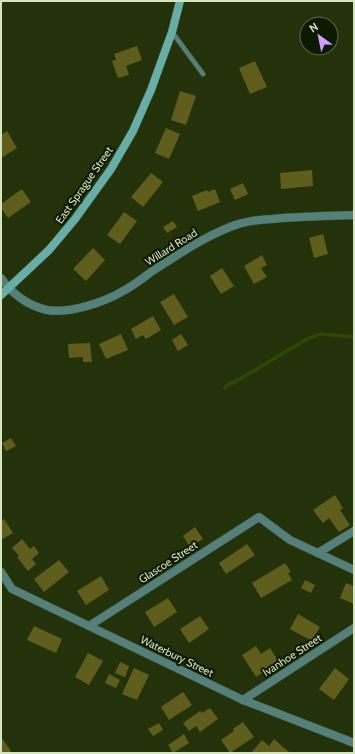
<svg xmlns="http://www.w3.org/2000/svg" width="355" height="754" viewBox="0 0 355 754" font-family="Cabin,sans-serif">
  <rect width="100%" height="100%" fill="#23320b"/>
  <g fill="none" stroke-linecap="round" stroke-linejoin="round">
    <polyline stroke="#2f4800" stroke-width="3.5" points="225,388 227,385 235,382 307,339 321,334 354,337"/>
  </g>
  <g fill="#5f5d1c">
    <polygon points="137,46 142,60 126,66 129,75 118,78 112,61 116,60 114,54"/>
    <polygon points="255,61 267,87 250,94 239,68"/>
    <polygon points="180,91 196,96 186,125 171,120"/>
    <polygon points="166,128 180,134 169,159 155,153"/>
    <polygon points="7,131 17,148 1,158 1,135"/>
    <polygon points="312,170 313,186 281,189 280,173"/>
    <polygon points="151,173 163,182 143,207 131,197"/>
    <polygon points="243,183 248,194 235,200 230,189"/>
    <polygon points="22,189 31,202 8,218 1,208 1,204"/>
    <polygon points="215,189 220,202 198,211 192,196 207,190 208,192"/>
    <polygon points="124,212 137,221 120,244 107,235"/>
    <polygon points="173,221 177,227 167,233 163,227"/>
    <polygon points="323,234 328,254 314,258 309,238"/>
    <polygon points="93,248 105,260 86,281 73,269"/>
    <polygon points="262,255 267,265 261,268 267,277 254,284 244,266"/>
    <polygon points="222,268 234,286 221,294 210,276"/>
    <polygon points="174,294 188,317 174,325 160,302"/>
    <polygon points="153,316 161,330 146,339 143,335 136,339 131,329"/>
    <polygon points="121,334 128,350 106,359 99,344"/>
    <polygon points="181,334 188,345 178,351 172,340"/>
    <polygon points="90,343 92,362 83,362 83,357 69,358 68,344"/>
    <polygon points="11,438 16,446 6,451 2,443"/>
    <polygon points="335,495 343,508 340,510 350,525 339,532 329,518 323,523 313,510"/>
    <polygon points="4,519 13,533 1,540 1,521"/>
    <polygon points="195,527 203,539 190,547 183,536"/>
    <polygon points="22,539 30,549 34,546 39,553 32,559 36,564 28,571 17,557 19,556 12,548"/>
    <polygon points="247,544 255,555 226,574 219,563"/>
    <polygon points="59,560 69,572 44,592 34,579"/>
    <polygon points="285,563 291,572 288,573 292,580 261,598 252,583"/>
    <polygon points="101,576 109,590 86,605 77,591"/>
    <polygon points="305,580 315,585 311,593 301,588"/>
    <polygon points="346,583 354,586 354,604 340,598"/>
    <polygon points="168,598 177,612 154,627 145,612"/>
    <polygon points="298,614 320,627 312,641 290,629"/>
    <polygon points="200,616 209,629 189,643 180,629"/>
    <polygon points="34,626 62,639 56,653 27,640"/>
    <polygon points="256,646 261,654 270,648 279,662 256,677 242,655"/>
    <polygon points="88,653 103,661 89,685 75,677"/>
    <polygon points="120,662 129,666 125,677 115,673"/>
    <polygon points="134,668 149,675 137,700 122,694"/>
    <polygon points="335,668 349,679 334,700 319,689"/>
    <polygon points="109,674 120,680 116,688 105,683"/>
    <polygon points="183,692 192,705 169,720 161,707"/>
    <polygon points="210,708 218,719 200,732 196,726 189,731 183,723 200,711 202,713"/>
    <polygon points="243,722 254,737 230,753 221,740 234,731 233,729"/>
    <polygon points="159,723 163,730 153,736 148,729"/>
    <polygon points="184,734 189,743 173,753 168,745"/>
    <polygon points="1,737 11,751 9,753 1,753"/>
    <polygon points="274,739 290,753 252,752 262,740 269,746"/>
  </g>
  <g fill="none" stroke-linecap="round" stroke-linejoin="round">
    <g stroke="#3f4e28" stroke-width="5.5">
      <polyline id="lane" points="172,32 203,74"/>
    </g>
    <g stroke="#3f4e28" stroke-width="9">
      <g id="street">
        <path d="M1,278c10,15 27,28 46,32 22,4 58,-8 76,-19 10,-5 19,-12 28,-19 25,-16 51,-34 79,-45 14,-6 27,-7 42,-8 27,-3 55,-3 82,-4"/>
        <polyline points="318,553 354,531"/>
        <polyline points="1,572 12,589 243,700 354,743"/>
        <polyline points="89,626 259,517 290,540 354,570"/>
        <polyline points="243,700 354,628"/>
      </g>
    </g>
    <g stroke="#3f4e28" stroke-width="9">
      <polyline id="secondary" points="1,295 49,250 75,219 111,169 133,131 151,90 172,32 180,1"/>
    </g>
    <use href="#lane" stroke="#547f7a" stroke-width="4.5"/>
    <use href="#street" stroke="#547f7a" stroke-width="8"/>
    <use href="#secondary" stroke="#66aea7" stroke-width="8"/>
  </g>
  <g text-anchor="middle" dominant-baseline="central" stroke-width="4" stroke-linejoin="round" paint-order="stroke">
    <g font-size="11" fill="#d3e4bf" stroke="#0d1900">
      <text transform="translate(84 185) rotate(-55)">East Sprague Street</text>
      <text transform="translate(171 247) rotate(-32)">Willard Road</text>
      <text transform="translate(168 562) rotate(-33)">Glascoe Street</text>
      <text transform="translate(292 655) rotate(-33)">Ivanhoe Street</text>
      <text transform="translate(177 656) rotate(26)">Waterbury Street</text>
    </g>
  </g>
  <rect width="355" height="754" fill="none" stroke="#d3e4bf" stroke-width="4"/>
  <g transform="translate(319 36) rotate(327)"><circle r="19" fill="#0d1900" stroke="#5c6a4c"/>
  <path d="M0-3L7 15L0 10L-7 15Z" fill="#d19dfe"/>
  <text y="-6" font-size="11" font-weight="bold" text-anchor="middle" fill="#d3e4bf">N</text>
  </g>
</svg>
